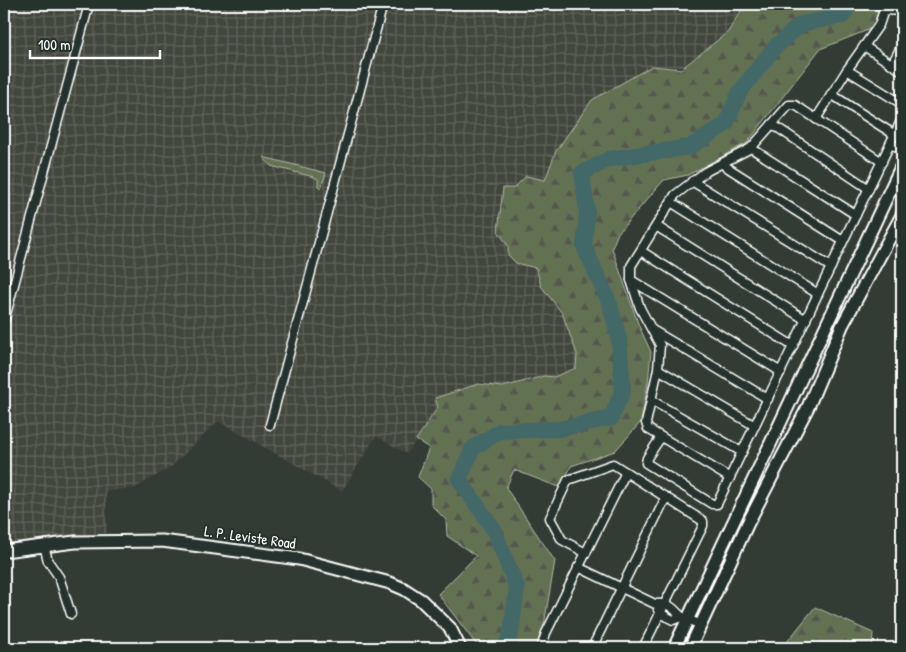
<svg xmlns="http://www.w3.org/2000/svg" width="906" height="652" viewBox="0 0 906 652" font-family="'Patrick Hand',sans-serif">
  <defs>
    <pattern id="industrial-grid" width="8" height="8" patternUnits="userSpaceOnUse" patternTransform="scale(1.25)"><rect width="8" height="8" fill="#43463d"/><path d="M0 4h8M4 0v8" fill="none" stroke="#5f625a"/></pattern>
    <pattern id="forest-firs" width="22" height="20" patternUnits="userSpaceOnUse" patternTransform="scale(1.25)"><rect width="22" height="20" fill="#637152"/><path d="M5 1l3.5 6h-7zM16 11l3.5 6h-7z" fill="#54594e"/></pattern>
  </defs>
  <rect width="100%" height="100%" fill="#333c34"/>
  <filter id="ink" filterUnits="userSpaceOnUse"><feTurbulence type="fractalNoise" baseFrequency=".02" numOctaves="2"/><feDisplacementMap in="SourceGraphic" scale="10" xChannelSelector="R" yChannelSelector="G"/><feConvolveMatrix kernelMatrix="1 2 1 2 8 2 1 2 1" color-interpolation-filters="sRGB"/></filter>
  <g filter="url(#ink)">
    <polygon fill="url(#industrial-grid)" points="4,4 745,4 728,32 681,69 652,66 556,151 545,180 498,230 509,246 508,255 516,263 536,268 541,286 562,313 577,354 576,368 554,377 544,376 503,387 478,384 435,398 438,407 407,454 376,436 342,491 218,421 171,467 135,488 106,491 107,533 4,544"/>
    <polygon fill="#637152" stroke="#b1b8a8" points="263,157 326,173 321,188 318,186 318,179 314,177 271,166"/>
    <g fill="url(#forest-firs)" stroke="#b1b8a8">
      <polygon points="745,4 881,4 875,22 868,30 820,49 747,143 688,175 664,180 618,233 612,248 639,326 651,352 648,383 641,422 615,451 571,466 561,488 514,470 506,488 555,561 540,648 483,648 475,643 438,594 476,556 447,536 446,520 431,505 431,489 418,477 429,448 416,440 438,407 435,398 478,384 503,387 544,376 554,377 576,368 577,354 562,313 541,286 536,268 516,263 508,255 508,246 498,231 503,188 514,188 526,176 545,180 556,151 592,100 652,66 681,69 728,32"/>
      <polygon points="815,607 873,633 872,648 782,648"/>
    </g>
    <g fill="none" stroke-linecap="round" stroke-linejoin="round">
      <polyline stroke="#436768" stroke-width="16" points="505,648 511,633 517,588 494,530 459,479 473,448 500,431 559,429 611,418 623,390 619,339 610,304 584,246 587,213 582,173 609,159 690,147 726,124 739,93 774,48 801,24 842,16 850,4"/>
      <g stroke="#fff" stroke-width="11">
        <g id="street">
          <polyline points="884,10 902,11"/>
          <polyline points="864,46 902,71"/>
          <polyline points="892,64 902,45 902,33"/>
          <polyline points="847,70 902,104"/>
          <polyline points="831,94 895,135"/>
          <polyline points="816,119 847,70 879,25 886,4"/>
          <polyline points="772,124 869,189"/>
          <polyline points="890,144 902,149"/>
          <polyline points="751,148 856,215"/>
          <polyline points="722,164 843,241"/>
          <polyline points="692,181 831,267"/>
          <polyline points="671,202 818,294"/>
          <polyline points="656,226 806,320"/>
          <polyline points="641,251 793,346"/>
          <polyline points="631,280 781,372"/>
          <polyline points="4,322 89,4"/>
          <polyline points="654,331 768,399"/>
          <polyline points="658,369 755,426"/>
          <polyline points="651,400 742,452"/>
          <polyline points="270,425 383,4"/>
          <polyline points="661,437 647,458 646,463 712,504 717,504 902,119"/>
          <polyline points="730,478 648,429 646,423 658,369 660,345 640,308 631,280 631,266 675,195 705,172 751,148 789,105 795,105 882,162"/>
          <polyline points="44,545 48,561 59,577 71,614"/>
          <polyline points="586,553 562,540 550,518 568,480 613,464 703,521 703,526 643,648"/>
          <path d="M578,567l77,37c16,-1 16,3 26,12 5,4 14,6 20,9"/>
          <polyline points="658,610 660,613 673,620 682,617"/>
          <polyline points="541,648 546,633 626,472"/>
          <polyline points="592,648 666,497"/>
        </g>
      </g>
      <g stroke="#fff" stroke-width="15">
        <g id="secondary">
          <polyline points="4,551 75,542 162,541 299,559 390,583 404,589 421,600 450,628 460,648"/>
          <polyline points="674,648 902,165"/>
          <polyline points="690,648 748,523 808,407 842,326 902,215"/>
        </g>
      </g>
      <use href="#street" stroke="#26332d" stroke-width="8"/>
      <use href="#secondary" stroke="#26332d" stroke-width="11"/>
    </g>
  </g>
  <g text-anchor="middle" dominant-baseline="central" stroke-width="4" stroke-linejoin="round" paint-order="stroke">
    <g font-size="15" fill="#fff" stroke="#26332d">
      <text transform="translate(250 537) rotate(8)">L. P. Leviste Road</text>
    </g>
  </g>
  <rect width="906" height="652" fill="none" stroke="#26332d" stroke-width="20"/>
  <rect x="10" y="10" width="886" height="632" fill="none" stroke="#fff" stroke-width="2" filter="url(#ink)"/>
  <path d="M30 50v8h130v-8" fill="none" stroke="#ffffff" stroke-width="2.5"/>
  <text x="38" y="50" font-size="15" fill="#ffffff" stroke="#26332d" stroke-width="4" paint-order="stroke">100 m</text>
</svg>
